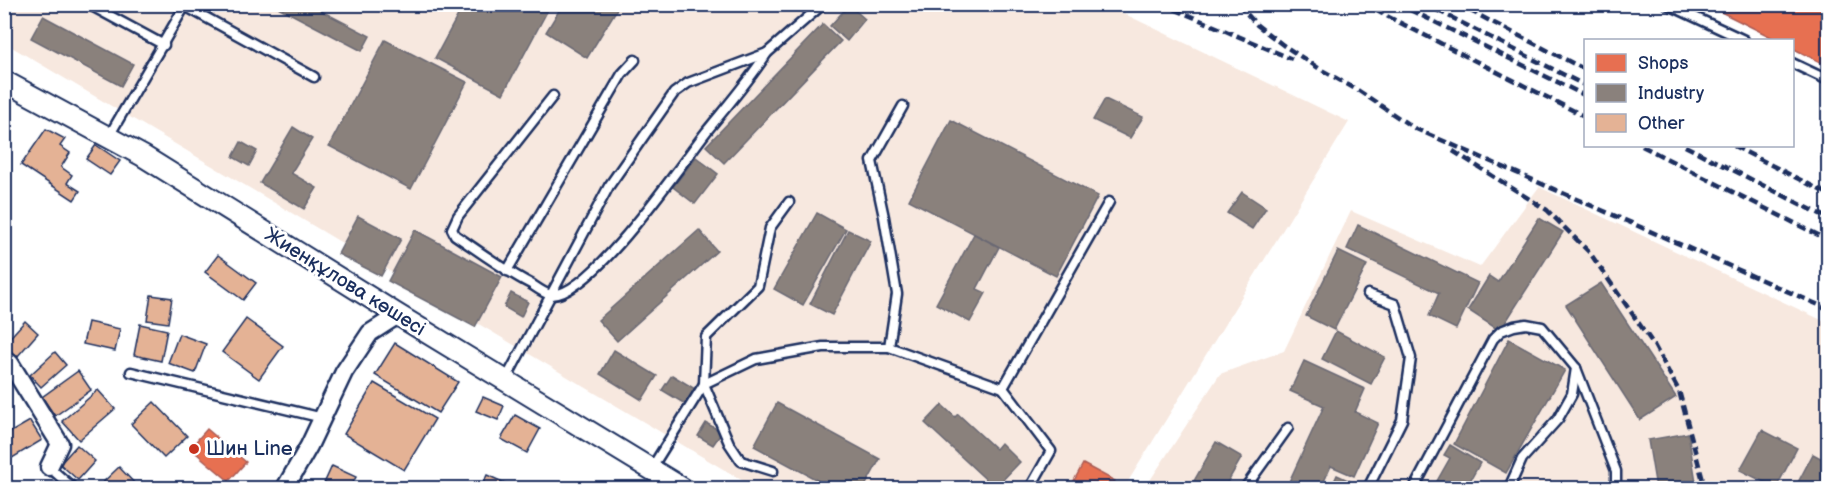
<svg xmlns="http://www.w3.org/2000/svg" width="1833" height="493" viewBox="0 0 1833 493" font-family="'Balsamiq Sans',sans-serif">
  <rect width="100%" height="100%" fill="#fff"/>
  <filter id="ink" filterUnits="userSpaceOnUse"><feTurbulence type="fractalNoise" baseFrequency=".0167" numOctaves="2"/><feDisplacementMap in="SourceGraphic" scale="12" xChannelSelector="R" yChannelSelector="G"/><feConvolveMatrix kernelMatrix="1 2 1 2 8 2 1 2 1" color-interpolation-filters="sRGB"/></filter>
  <g filter="url(#ink)">
    <g fill="#f7e8df">
      <polygon points="12,4 1106,5 1349,122 1124,488 755,488 5,43 4,17"/>
      <polygon points="1539,187 1828,323 1828,488 1145,488 1220,374 1284,351 1351,211 1480,267"/>
    </g>
    <g fill="#e76f51" stroke="#aa5c55" stroke-width="1.5">
      <polygon points="1705,4 1828,4 1828,66 1792,48 1792,40 1777,40"/>
      <polygon points="207,429 246,462 229,481 190,448"/>
      <polygon points="1083,464 1115,481 1111,488 1070,488"/>
    </g>
    <g fill="#8a817c" stroke="#696873" stroke-width="1.5">
      <polygon points="272,4 308,4 370,36 362,51"/>
      <polygon points="464,4 551,4 503,94 435,58"/>
      <polygon points="563,4 620,4 587,58 546,32"/>
      <polygon points="849,5 865,19 847,41 830,26"/>
      <polygon points="43,16 133,64 121,86 31,38"/>
      <polygon points="823,24 841,41 724,163 706,146"/>
      <polygon points="385,40 467,82 411,189 329,146"/>
      <polygon points="1105,99 1143,117 1130,138 1093,120"/>
      <polygon points="951,120 1098,196 1056,276 909,200"/>
      <polygon points="293,127 312,139 291,173 317,188 304,209 260,183"/>
      <polygon points="241,142 257,151 249,166 233,157"/>
      <polygon points="696,157 718,174 695,204 673,187"/>
      <polygon points="1242,192 1266,208 1252,229 1227,213"/>
      <polygon points="817,213 846,229 803,305 774,289"/>
      <polygon points="358,216 401,239 381,276 338,254"/>
      <polygon points="1539,218 1563,232 1500,331 1468,310 1489,276 1498,282"/>
      <polygon points="1358,225 1478,283 1456,329 1429,316 1439,293 1347,249"/>
      <polygon points="415,230 502,277 475,327 388,281"/>
      <polygon points="699,230 717,251 617,341 598,320"/>
      <polygon points="848,230 871,241 832,315 810,304"/>
      <polygon points="974,234 999,247 977,289 986,293 970,322 936,304"/>
      <polygon points="1338,251 1367,265 1334,330 1306,316"/>
      <polygon points="1601,283 1676,397 1640,420 1566,305"/>
      <polygon points="511,293 528,302 521,317 504,307"/>
      <polygon points="1336,331 1385,357 1371,384 1322,359"/>
      <polygon points="1509,339 1565,370 1506,473 1454,444"/>
      <polygon points="614,350 657,376 642,400 600,374"/>
      <polygon points="1304,361 1365,389 1355,412 1378,423 1354,476 1331,466 1321,488 1293,488 1287,486 1324,406 1290,391"/>
      <polygon points="672,375 695,389 685,404 662,390"/>
      <polygon points="777,403 880,459 864,488 832,488 754,446"/>
      <polygon points="942,405 955,417 958,414 996,449 1001,443 1020,462 995,488 925,423"/>
      <polygon points="706,423 722,432 713,445 698,436"/>
      <polygon points="1762,430 1797,448 1776,488 1740,470"/>
      <polygon points="1688,433 1697,488 1656,488 1648,440"/>
      <polygon points="1216,442 1242,457 1224,488 1206,488 1194,481"/>
      <polygon points="1450,445 1480,463 1466,488 1433,488 1450,458 1444,455"/>
      <polygon points="1813,454 1828,462 1828,488 1795,488"/>
      <polygon points="1337,475 1361,486 1360,488 1331,488"/>
    </g>
    <g fill="#e4b295" stroke="#1b2f5e" stroke-width="1.5">
      <polygon points="46,129 65,139 60,146 70,153 61,167 72,175 67,183 80,191 74,200 21,165"/>
      <polygon points="96,145 120,161 110,175 86,159"/>
      <polygon points="218,255 256,283 243,300 205,272"/>
      <polygon points="151,295 172,298 168,323 147,320"/>
      <polygon points="246,319 283,346 259,379 222,352"/>
      <polygon points="25,321 38,333 17,357 4,344"/>
      <polygon points="88,322 120,329 115,351 83,344"/>
      <polygon points="140,324 167,330 161,361 134,355"/>
      <polygon points="179,334 206,344 195,373 168,363"/>
      <polygon points="395,343 458,382 438,413 375,375"/>
      <polygon points="55,352 66,365 41,387 30,375"/>
      <polygon points="78,371 91,390 55,416 42,397"/>
      <polygon points="374,383 435,419 404,470 344,434"/>
      <polygon points="98,390 115,409 79,440 62,421"/>
      <polygon points="483,397 504,406 498,420 476,411"/>
      <polygon points="154,402 187,436 164,458 131,424"/>
      <polygon points="515,415 540,429 527,453 501,439"/>
      <polygon points="30,421 42,440 4,463 4,436"/>
      <polygon points="77,445 95,461 78,480 60,464"/>
      <polygon points="332,466 356,477 350,488 322,488"/>
      <polygon points="119,467 139,488 97,488"/>
      <polygon points="487,475 516,488 481,488"/>
    </g>
    <g fill="none" stroke-linecap="round" stroke-linejoin="round">
      <g stroke="#1b2f5e" stroke-width="13">
        <g id="service">
          <polyline points="88,4 164,45"/>
          <polyline points="1667,4 1744,40"/>
          <polyline points="185,6 314,77"/>
          <polyline points="1792,63 1828,80"/>
          <path d="M553,96l-95,120 -6,13 3,6c25,17 49,35 76,49 6,4 14,10 20,11 40,2 130,-131 155,-163 21,-26 43,-51 61,-79"/>
          <polyline points="109,136 186,4"/>
          <polyline points="507,271 622,74 635,60"/>
          <polyline points="1368,294 1395,304 1411,358 1402,420 1368,488"/>
          <polyline points="889,347 897,294 884,217 872,161 903,106"/>
          <polyline points="131,372 323,418"/>
          <polyline points="505,381 609,186 674,93 688,83 767,53 823,4"/>
          <polyline points="1003,388 1051,451 1030,488"/>
          <polyline points="49,467 73,488"/>
          <polyline points="651,469 704,384 756,359 823,347 889,347 1003,388 1109,202"/>
          <polyline points="773,471 741,461 729,443 704,384 706,337 758,286 770,228 789,202"/>
          <polyline points="1245,488 1288,428"/>
          <polyline points="1414,488 1493,339 1501,331 1514,326 1526,324 1542,327 1576,368 1616,471 1616,488"/>
          <polyline points="1509,488 1522,459 1558,419 1572,394 1576,368"/>
        </g>
      </g>
      <g stroke="#1b2f5e" stroke-width="21">
        <g id="minor">
          <polyline points="10,363 60,444 49,467"/>
          <polyline points="285,488 309,446 344,372 370,333 398,315"/>
        </g>
      </g>
      <g stroke="#1b2f5e" stroke-width="24">
        <polyline id="tertiary" points="4,81 143,156 398,315 682,488"/>
      </g>
      <use href="#service" stroke="#fff" stroke-width="8"/>
      <use href="#minor" stroke="#fff" stroke-width="16"/>
      <use href="#tertiary" stroke="#fff" stroke-width="20"/>
      <g stroke="#1b2f5e" stroke-width="4.5" stroke-dasharray="9 4.5" stroke-linecap="butt">
        <polyline points="1162,4 1292,59"/>
        <polyline points="1238,4 1257,25 1283,45 1320,69 1359,91 1414,128 1828,309"/>
        <polyline points="1363,4 1586,117"/>
        <polyline points="1398,4 1586,96"/>
        <polyline points="1425,4 1586,86"/>
        <polyline points="1457,4 1586,70"/>
        <polyline points="1642,146 1828,240"/>
        <polyline points="1685,146 1828,218"/>
        <polyline points="1734,146 1828,194"/>
        <polyline points="1453,151 1547,210 1590,253 1654,345 1679,391 1705,488"/>
      </g>
    </g>
  </g>
  <circle fill="#c8321e" stroke="#fff" stroke-width="2" cx="194" cy="449" r="6"/>
  <g text-anchor="middle" dominant-baseline="central" stroke-width="6" stroke-linejoin="round" paint-order="stroke">
    <g font-size="20" fill="#1b2f5e" stroke="#fff">
      <text transform="translate(345 282) rotate(32)">Жиенқұлова көшесі</text>
    </g>
    <g font-size="20" fill="#1b2f5e" stroke="#fff" text-anchor="start">
      <text x="206" y="449">Шин Line</text>
    </g>
  </g>
  <rect width="1833" height="493" fill="none" stroke="#fff" stroke-width="24"/>
  <rect x="12" y="12" width="1809" height="469" fill="none" stroke="#1b2f5e" stroke-width="2" filter="url(#ink)"/>
  <rect x="1584" y="39" width="210" height="108" fill="#ffffff" stroke="#a4acbf" stroke-width="1.5"/>
  <rect x="1596" y="54" width="30" height="18" fill="#e76f51" stroke="#a4acbf" stroke-width="1.5"/>
  <text x="1638" y="69" font-size="18" fill="#1b2f5e">Shops</text>
  <rect x="1596" y="84" width="30" height="18" fill="#8a817c" stroke="#a4acbf" stroke-width="1.5"/>
  <text x="1638" y="99" font-size="18" fill="#1b2f5e">Industry</text>
  <rect x="1596" y="114" width="30" height="18" fill="#e4b295" stroke="#a4acbf" stroke-width="1.5"/>
  <text x="1638" y="129" font-size="18" fill="#1b2f5e">Other</text>
</svg>
